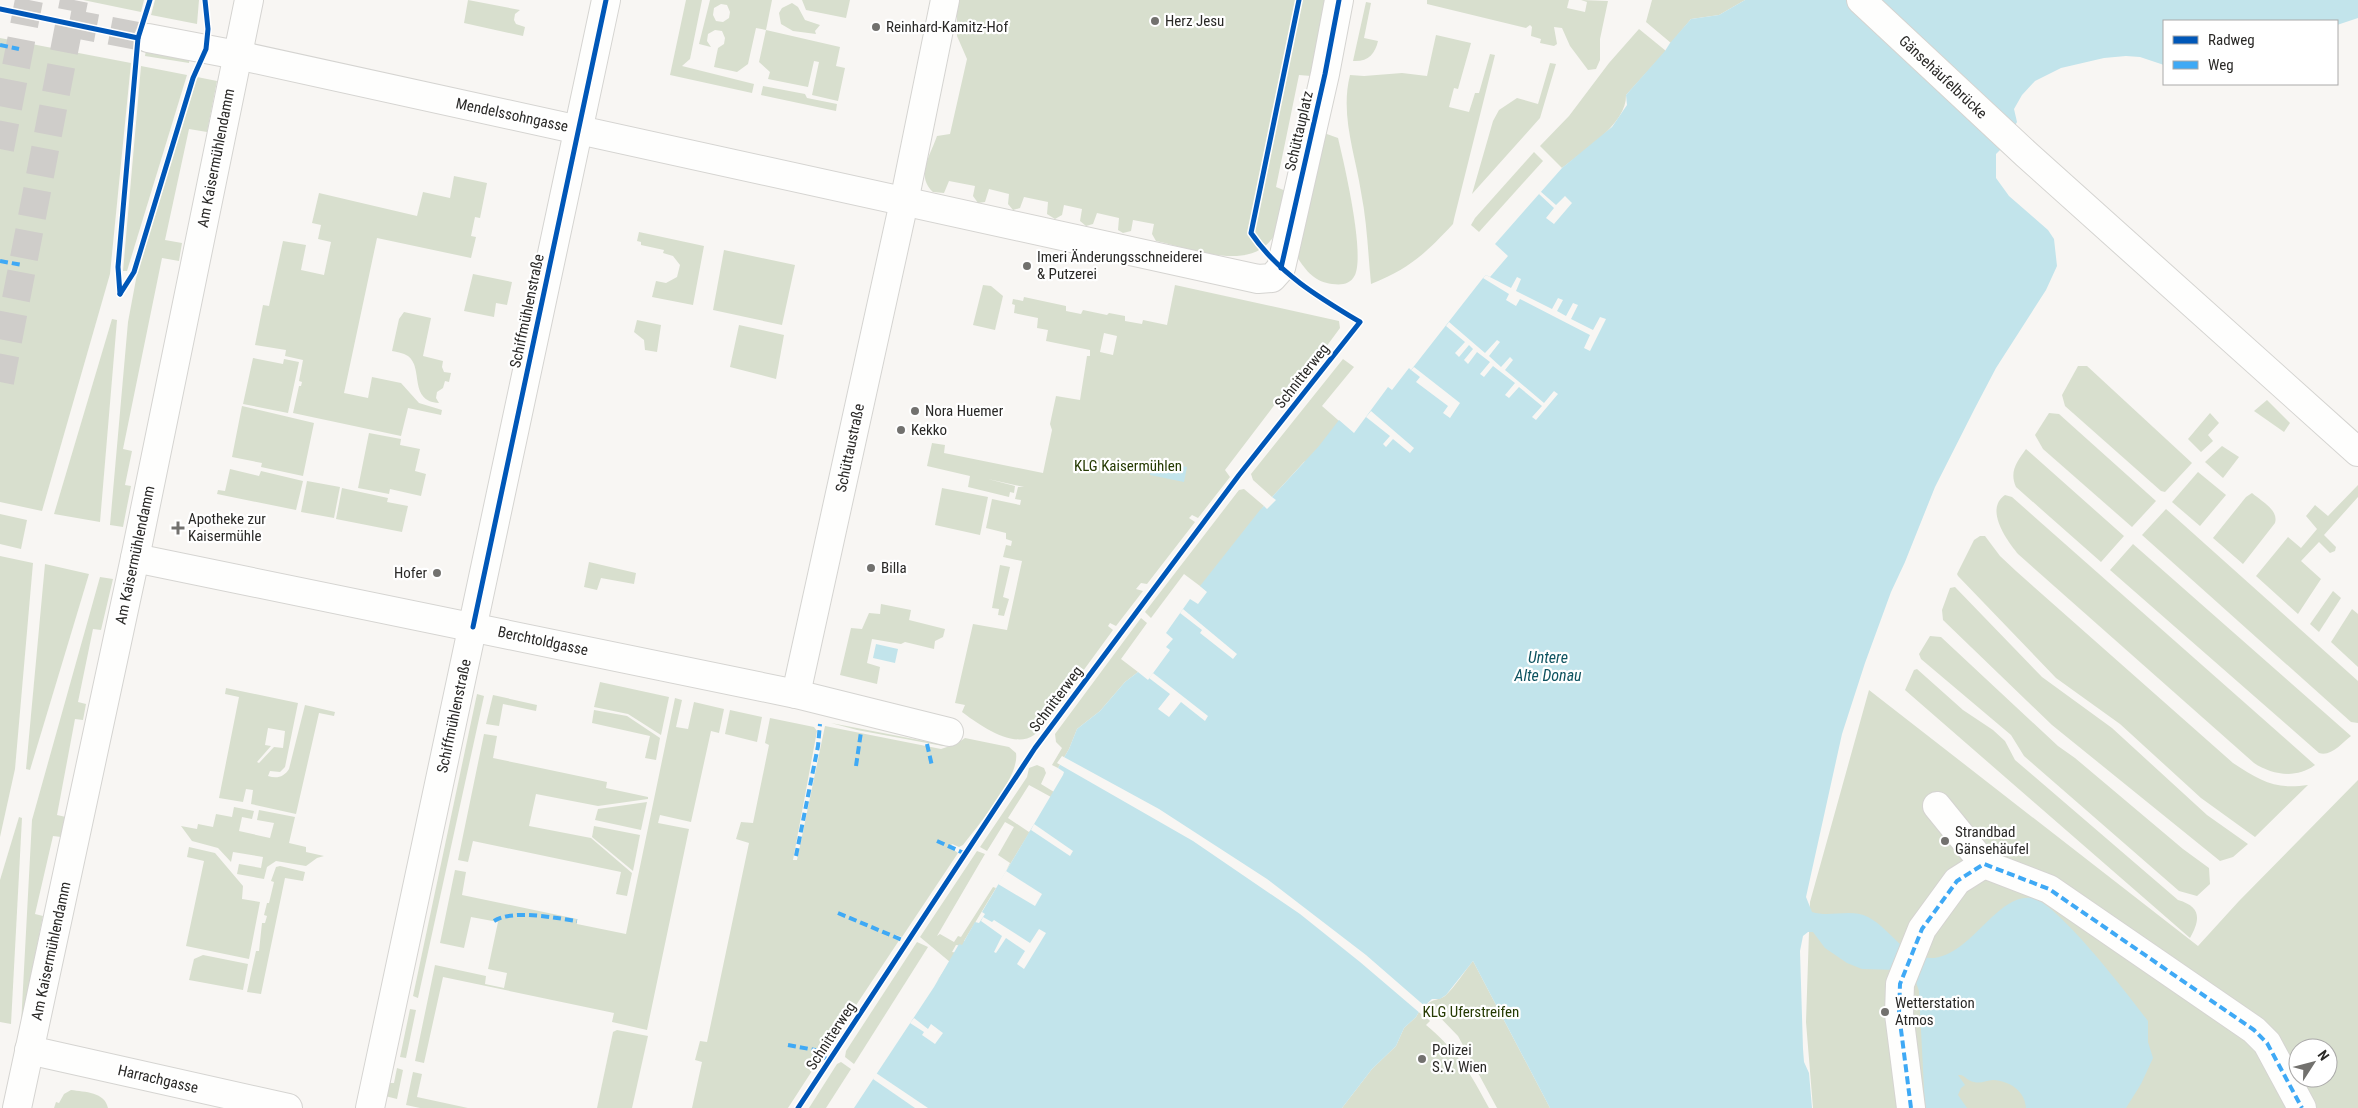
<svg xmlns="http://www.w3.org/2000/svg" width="2358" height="1108" viewBox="0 0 2358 1108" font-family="'Roboto Condensed',sans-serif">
  <rect width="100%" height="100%" fill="#f8f6f3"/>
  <g fill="#d8dfce" fill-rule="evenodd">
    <polygon points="83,0 144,0 141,12"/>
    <polygon points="155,0 199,0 197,24 151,15"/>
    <polygon points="468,0 520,10 515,14 514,20 516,24 525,27 523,36 464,23"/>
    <polygon points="686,0 702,0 690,59 682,66 754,84 752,93 670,75"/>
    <path d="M710,0h62l-6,30 74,17 -4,19 9,2 -7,33 -26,-6 7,-33 -5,-1 -6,26 -40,-8 2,-7 -11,-10 7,-32 -10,-2 -8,36 -11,8 -23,-5 4,-19 6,-4 1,-6 -3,-7 -7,-1 -7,4 -1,7 4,6 -12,-3zM721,4l6,1 3,7 -1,6 -6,4 -7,-1 -3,-6 1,-7z"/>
    <polygon points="802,0 850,0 846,18 806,10"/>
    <path d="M957,0h373l-19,76 -12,-1 -23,112 10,4c-2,11 -3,24 -7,34 -18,53 -84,24 -123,16l-4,-7 2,-10 -21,-4 -2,11 -8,2 -5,-3 1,-12 -22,-5 -4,11 -7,2 -6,-5 2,-12 -18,-4 -2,10 -7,4 -8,-5 1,-12 -24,-5 -4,11 -7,2 -5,-6 1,-10 -20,-5 -4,13 -7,1 -5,-7 2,-10 -26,-5 -5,12 -11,-1c-18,-16 -2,-38 4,-56l13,-2 17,-75 -10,-23z"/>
    <polygon points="1427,0 1569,0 1567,8 1585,12 1587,2 1581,0 1608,1 1600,39 1600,60 1596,69 1588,70 1570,46 1562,28 1554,27 1557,44 1554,46 1540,43 1541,39 1531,36 1532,27 1530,25 1526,28 1427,4"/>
    <polygon points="1652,0 1745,0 1719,15 1691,19 1671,43 1646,22"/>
    <path d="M1366,2l5,1 -7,35 14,3c-3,13 -10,21 -25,20z"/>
    <polygon points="792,3 798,7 805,20 820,25 815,31 816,34 793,31 781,24 779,13 782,8"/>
    <path d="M1639,29l27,22 -40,44c1,29 -43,56 -64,73l-22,-22 29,-30 40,-53z"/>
    <path d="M1436,35l35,8 -13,46 -4,-1 -5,19 20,5 6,-19h4l11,-39 5,1 -41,164 -1,5c-29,31 -43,44 -82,60 -3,-31 -4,-62 -10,-92 -6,-39 -21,-77 -11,-117l14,1 38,-3 25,3z"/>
    <polygon points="0,38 131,63 110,274 42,511 0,502"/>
    <polygon points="146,49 190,56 189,63 145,56"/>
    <polygon points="1550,63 1556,64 1540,118 1472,194 1493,121 1499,110 1517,98 1538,104"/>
    <polygon points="141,66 187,75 127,271 123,271"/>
    <polygon points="197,77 217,81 207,132 189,129 165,240 182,243 179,261 162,258 123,449 132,451 125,485 131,486 123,527 110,525 128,322 137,274"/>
    <polygon points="763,86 805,94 807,98 837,104 836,111 761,95"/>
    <path d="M1324,133l14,5c6,25 27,115 17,137 -5,10 -14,10 -23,9 -17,-2 -26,-13 -35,-27z"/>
    <polygon points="1534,152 1543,161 1479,232 1471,225 1475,218"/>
    <polygon points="454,176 487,183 480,218 475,217 471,236 476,237 471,258 377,238 344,393 368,398 372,377 401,383 419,403 442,410 441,415 408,408 401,436 293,413 299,386 301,386 302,382 299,381 303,360 285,356 286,350 255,345 263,305 269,306 283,241 306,245 301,270 324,275 331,242 318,239 321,225 312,223 319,193 417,216 423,192 450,198"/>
    <polygon points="639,232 704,246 693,305 652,297 656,281 666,283 677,277 680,265 673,256 663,253 664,250 641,245 641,242 637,241"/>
    <polygon points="724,250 795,265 782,325 713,310"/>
    <polygon points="473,274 512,282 507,305 496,303 494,317 464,311"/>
    <polygon points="983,285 991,286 1003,296 995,330 973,325"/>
    <path d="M1175,285l164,36 1,7 -50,68 -6,4 -5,-1 -54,71 5,7 -32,41 -6,-3 -3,3 6,4 -48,62 -6,-1 -5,6 7,2 -27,35 -6,-3 -2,3 5,4 -38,52 -5,-3 -2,4 4,3c-10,14 -24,39 -38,49 -20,15 -56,-11 -72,-23l3,-7 -10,-2 18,-79 34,6 15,-69 -19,-4 3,-12 5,1 1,-5 -6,-2v-6l-20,-5 6,-29 28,6 1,-5 -6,-1 3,-12h6l-36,-8 27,7 -1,7 -4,-1 -1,5 -41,-10 2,-11 -43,-10 5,-23 13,2 -1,8 99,20 9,-43 -2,-6 6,-28 24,4 7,-44h3v-6l-44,-9 2,-11 -11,-2 1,-10 -24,-5 1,-8 -3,-1 1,-5 10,2 1,-4 42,9v5l15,3 2,-4 24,5 2,-2 16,3v5l17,3 1,-4 24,5zM1104,333l13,3 -4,19 -13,-3z"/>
    <path d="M404,312l27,6 -8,38 20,5 -1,6 2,5 7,1 -2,9 -4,-1 -2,7 -6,4 -1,6 3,5c-31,-2 -15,-35 -31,-47 -5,-3 -11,-4 -16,-5l7,-32z"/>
    <polygon points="112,319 117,320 100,522 54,514"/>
    <polygon points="637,320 661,325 657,352 645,350 644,340 634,332"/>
    <polygon points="739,325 784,335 776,379 730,367"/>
    <polygon points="253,358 283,364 284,359 299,362 288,413 243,404"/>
    <polygon points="1343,359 1354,367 1322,406 1354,434 1304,462 1272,497 1253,480 1251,474"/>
    <polygon points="2078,366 2087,366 2192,463 2165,492 2161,491 2065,406 2062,395"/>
    <polygon points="2267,400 2290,423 2284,432 2254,411"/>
    <polygon points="242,406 314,423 303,476 261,467 262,463 232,457"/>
    <polygon points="2049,413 2059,414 2156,501 2132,527 2043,449 2035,435"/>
    <polygon points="2210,413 2219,423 2208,435 2213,441 2201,452 2188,439"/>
    <polygon points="369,433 401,439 400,445 420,449 415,471 426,474 421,496 390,489 389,494 358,488"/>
    <polygon points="2222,446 2239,457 2223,478 2205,462"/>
    <path d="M2026,449l98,87 -23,26 -85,-75c-7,-16 1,-25 10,-38z"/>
    <polygon points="230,469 259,476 261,471 303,481 296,510 217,494 218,490 225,491"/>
    <polygon points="2198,472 2226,495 2200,526 2172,502"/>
    <polygon points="307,481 340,487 334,518 301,512"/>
    <polygon points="2358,485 2358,497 2324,535 2336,547 2335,551 2330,553 2319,542 2301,561 2321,579 2298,614 2256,576 2288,537 2301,548 2317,529 2306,516 2315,505 2328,516"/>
    <polygon points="342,488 388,498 387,502 408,506 402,532 336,519"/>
    <polygon points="942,488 988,497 980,535 935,525"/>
    <polygon points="1244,489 1264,506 1242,534 1216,598 1184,574 1151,618 1145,612 1239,490"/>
    <path d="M2252,493c9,8 27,17 23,30l-32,41 -30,-26 33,-41z"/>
    <path d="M2005,495l7,2 303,268c-19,14 -43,10 -61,-2l-236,-209c-11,-13 -34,-45 -13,-59z"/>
    <polygon points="2166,509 2358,681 2358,723 2351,722 2142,535"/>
    <polygon points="0,514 27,520 21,549 0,544"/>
    <path d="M1980,536h5l15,20 16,15 217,192c28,18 42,27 75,22l-53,52 -54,-39 -81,-74 -64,-46 -98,-102 -1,-2 17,-34z"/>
    <path d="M2133,544l218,192c-9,7 -20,21 -32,17l-209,-183z"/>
    <polygon points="0,556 33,563 15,769 0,837"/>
    <polygon points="589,562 636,573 634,584 601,578 597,590 584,587"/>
    <polygon points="45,564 89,574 30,770 26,769"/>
    <polygon points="1000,565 1010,567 1003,597 1009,599 1004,616 998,615 999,609 992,608"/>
    <polygon points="100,577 113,579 101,630 93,629 78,702 86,704 83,720 75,719 57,815 66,817 61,837 53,836 35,914 43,916 21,1025 32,820"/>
    <polygon points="1955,587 2042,677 2112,728 2207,815 2248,844 2233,857 2220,861 2052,725 1943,620 1942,610 1950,588"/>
    <polygon points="2333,591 2341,598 2319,632 2310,624"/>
    <polygon points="881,604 911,610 909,620 945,629 943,637 935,641 934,649 905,642 901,644 872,639 867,663 880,667 877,684 840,675 851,628 862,629 869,613 880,614"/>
    <polygon points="2352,609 2358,614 2358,667 2331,642"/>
    <polygon points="1141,618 1147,623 1121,659 1138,672 1125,682 1100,711 1077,729 1069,749 1058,768 1052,765 1062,748 1056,742 1055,734"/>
    <polygon points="1930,636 1941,637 2058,746 2075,758 2183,849 2209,868 2210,884 2197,896 2179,891 2024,756 2011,735 1921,659 1919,654"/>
    <path d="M1917,669l46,41 30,20 12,11 10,19 163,140c24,7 22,20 12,38l-285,-248 9,-20z"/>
    <polygon points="600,682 669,697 661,735 628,714 594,707"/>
    <path d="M226,688l72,15 -13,64 -5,5 -10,-1 -2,5c9,3 16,1 21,-7l16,-64 30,7 -1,4 -15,-3 -23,101 -45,-10 2,-14 -7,-1 -3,13 -24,-4 20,-101 -14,-3zM268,728l17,3 -2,17 -9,-1 -15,16 -2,-1 14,-16 -6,-1z"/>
    <path d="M1869,690l329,256 41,-45 119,-121v328h-545l-7,-86 4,-120zM2298,1048h30v30h-30z"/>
    <polygon points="477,694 484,696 418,998 413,996"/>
    <polygon points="493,695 537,705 536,711 503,704 499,726 486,724"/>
    <polygon points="675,698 682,700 676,727 688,729 694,702 724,709 719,733 711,731 691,822 660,815 658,823 689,829 647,1030 612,1022 614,1013 443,977 424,1063 415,1061 435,965 486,976 485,984 504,988 507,973 488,969 498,922 471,917 464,948 440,943 455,870 466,872 462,895 577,919 577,924 626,934"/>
    <polygon points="594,710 627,716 660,738 656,760 645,758 650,736 592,723"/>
    <polygon points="730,710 762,717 757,742 725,734"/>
    <path d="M770,718l44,9 3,4 -24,129h4l28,-134 116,23 15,-5 9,-6 44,9 7,6c4,24 -38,72 -53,92l-4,2 -7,-3 -2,3 8,6 -56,84 -6,-2 -1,2 5,2 -77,116 -8,-5v2l6,5 -33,51h-96l10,-46 -7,-2 5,-19 7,1 42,-199 -13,-4 5,-17 12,1 16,-78 -4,-2z"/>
    <polygon points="831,723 945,745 956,742 943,746 857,730"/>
    <polygon points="484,734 497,736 493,758 607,782 606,788 648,797 648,799 598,806 536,794 529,826 591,838 632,873 627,896 616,894 621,872 473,841 468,862 458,860"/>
    <polygon points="1037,765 1044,768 1046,773 1041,784 1054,792 1051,797 1029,785 1008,818 1029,832 1031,830 1006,871 1010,863 998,855 1014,827 1005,822 987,851 980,847 1027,777 1029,768"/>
    <polygon points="647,802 641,830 595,820 598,809"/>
    <polygon points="234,807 254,811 252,819 242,817 239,831 270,838 274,823 257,820 259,810 295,817 289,843 306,847 306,852 324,856 317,858 306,866 276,861 267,867 264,879 237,874 239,864 261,868 263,857 233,852 231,862 218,848 192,841 181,826 197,829 198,824 213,827 216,814 232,817"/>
    <polygon points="19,817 22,818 11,1024 0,1022 0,880"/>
    <polygon points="594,826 640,835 633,871 592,837"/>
    <polygon points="189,847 215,853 243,886 242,899 260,902 249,959 186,946 204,861 187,857"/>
    <polygon points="977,851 985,854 937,936 940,934 954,942 958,936 961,937 993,887 996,888 964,941 980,948 956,945 952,952 960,953 937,981 950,962 920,937"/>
    <polygon points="280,866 305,872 303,881 285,878 261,994 247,992 256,951 259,951 262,923 265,923 267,916 264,915 267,903 269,903 274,882 271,881 276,867"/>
    <polygon points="917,942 928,947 854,1064 845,1057 846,1051"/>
    <polygon points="203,955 248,964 243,990 189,980 194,959"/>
    <path d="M1473,961l77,147h-53l-39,-72 -31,-32c6,-5 12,-4 18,-8 10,-9 19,-24 28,-35z"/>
    <polygon points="410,1009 416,1010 406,1058 400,1057"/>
    <path d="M1420,1010l10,11 -4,4c31,26 44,47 63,83h-147l30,-39 24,-23 8,-18 12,-11z"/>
    <polygon points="617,1030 648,1036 632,1108 597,1108 613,1032"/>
    <polygon points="841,1062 851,1069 826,1108 809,1108 837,1064"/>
    <polygon points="397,1068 403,1070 397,1099 385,1096 388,1083 394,1083"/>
    <polygon points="413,1072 422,1074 417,1097 468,1108 420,1108 406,1105"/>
    <path d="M71,1090c14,2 34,2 37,18h-54l2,-6 3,1 5,-9z"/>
  </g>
  <g fill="#c2e4eb">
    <path d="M1745,0h613v18l-21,7v-4h-173v44l-24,-8 -14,-1 -22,2 -43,10 -26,13 -13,14 -8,14 3,13 -15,26 -6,6v24l13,18 39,34 6,9 3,27 -11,24 -50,78 -21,40 -40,79 -30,75 -14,30 -26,71 -23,71 -36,163 6,15c18,6 38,-4 56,5 23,12 37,43 66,41 23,-3 42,-26 58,-41 12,-10 23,-21 40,-19 25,4 98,99 116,123v21l5,16 -12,26 -15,24h-100c-1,-17 -16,-27 -33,-28 -6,0 -12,4 -19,2 -6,-1 -8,-5 -13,-7h-3l7,10 -4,3 -3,7 9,13h-42l-6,-117 -5,-14 -16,-7 -36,-1 -15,-6 -22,-15 -12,-16h-5l-5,4 -3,15 3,98 1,13 5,11 3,35h-262l-77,-147 -27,34 -6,4h-8l-12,11 -4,7 -12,11 -8,18 -24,23 -30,39h-488l80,-121 25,-43 3,1 13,-23 4,1 6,-9 -3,-2 81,-137 1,-3 -6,-4 11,-19 8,-20 23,-18 25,-29 13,-10 10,8 22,-30 -4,-3 7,-8 -7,-6 24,-34 8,5 9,-12 -7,-6 60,-76 4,-4 3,3 9,-9 -4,-3 47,-51 20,-26 15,13 34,-46 4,3 17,-22 2,2 72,-92 3,-3 4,2 18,-21 -13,-12 67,-76 50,-41 15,-22 -1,-10 39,-44 5,-8 21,-24 28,-4z"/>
    <polygon points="1153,460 1187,467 1184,482 1150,475"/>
    <polygon points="876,644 898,649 895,663 873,658"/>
  </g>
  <g fill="#f8f6f3">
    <polygon points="1540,191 1556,205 1565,196 1572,203 1554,224 1546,218 1554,208 1539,194"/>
    <polygon points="1486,275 1511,288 1517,277 1521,279 1516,291 1552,309 1558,298 1563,300 1557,311 1566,316 1573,303 1578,305 1571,319 1593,330 1600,317 1606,319 1590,351 1584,348 1590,335 1520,299 1516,306 1506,300 1509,294 1483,278"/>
    <polygon points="1449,322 1485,353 1497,340 1500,342 1489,356 1501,367 1510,357 1513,360 1505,370 1544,403 1554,391 1558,394 1536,420 1532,417 1542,406 1519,387 1509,398 1505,395 1515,383 1493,366 1484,377 1480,374 1490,362 1477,352 1468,364 1464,360 1473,349 1469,345 1459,357 1455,353 1465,342 1446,326"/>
    <polygon points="1414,367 1460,403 1450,418 1443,413 1448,406 1416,382 1420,377 1411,370"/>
    <polygon points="1371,411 1414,448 1410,453 1393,439 1386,447 1383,444 1390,436 1366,417"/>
    <polygon points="1183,609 1237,654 1233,659 1200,633 1202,630 1180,613"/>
    <polygon points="1153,673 1208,716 1205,721 1181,702 1169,717 1158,709 1170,694 1149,678"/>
    <polygon points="1062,756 1159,809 1267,879 1366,955 1427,1008 1421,1014 1360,962 1300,914 1193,841 1057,763"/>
    <polygon points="1034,824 1073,851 1070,856 1031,830"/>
    <polygon points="1006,871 1042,894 1035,906 998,884"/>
    <polygon points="983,917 992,922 994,920 1030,943 1039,929 1046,933 1024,969 1017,964 1025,951 1006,938 996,953 994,952 1002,936 981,921"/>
    <polygon points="914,1018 928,1029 931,1024 943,1033 935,1044 922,1035 924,1032 910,1023"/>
    <polygon points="876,1073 928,1108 915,1108 873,1079"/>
  </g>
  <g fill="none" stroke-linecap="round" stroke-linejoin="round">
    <polyline stroke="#cfcdca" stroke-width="28" stroke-dasharray="28 14" stroke-linecap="butt" points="69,23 148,38"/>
    <g stroke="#cfcdca" stroke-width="28" stroke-dasharray="28 14" stroke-linecap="butt">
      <polyline points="0,149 29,0"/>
      <polyline points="0,382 74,0"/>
    </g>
    <g stroke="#d5d4d1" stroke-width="30">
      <g id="minor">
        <polyline points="1861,0 2026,154 2358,452"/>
        <polyline points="148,38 237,55 1258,279 1272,278 1281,268 1325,74 1339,0"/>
        <polyline points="135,558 796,694 949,732"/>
        <polyline points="796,694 904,202 945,0"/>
        <polyline points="1937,806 1984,864"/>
        <polyline points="29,1050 288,1108"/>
        <polyline points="17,1108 135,558 249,0"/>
        <polyline points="370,1108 606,0"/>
        <polyline points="1911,1108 1899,1014 1900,984 1922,929 1957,881 1984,864 2049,889 2254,1030 2267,1043 2302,1108"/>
      </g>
    </g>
    <use href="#minor" stroke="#fefefd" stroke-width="28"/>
    <g stroke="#3fa9f5" stroke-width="4" stroke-dasharray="8 4" stroke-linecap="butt">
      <polyline points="0,45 19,49"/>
      <polyline points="0,261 22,265"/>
      <polyline points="927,744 932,766"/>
      <polyline points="856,766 861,732"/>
      <polyline points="937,841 966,854"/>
      <polyline points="796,856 818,746 820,724"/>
      <polyline points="838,913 907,942"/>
      <path d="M494,921c19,-12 61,-3 83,0"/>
      <polyline points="788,1045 815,1050 829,1061"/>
      <polyline points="1911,1108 1899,1014 1900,984 1922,929 1957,881 1984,864 2049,889 2254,1030 2267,1043 2302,1108"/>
    </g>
    <g stroke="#fff" stroke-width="8">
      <g id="cycleway">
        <polyline points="0,9 138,38"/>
        <polyline points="1281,268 1325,74 1339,0"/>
        <polyline points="120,294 134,272 193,78 206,49 208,29 205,0"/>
        <polyline points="120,294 118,267 138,38 150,0"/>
        <polyline points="473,627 606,0"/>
        <path d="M798,1108l237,-360 204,-273 121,-153c-40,-24 -82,-49 -109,-89l48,-233"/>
      </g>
    </g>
    <use href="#cycleway" stroke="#0057b8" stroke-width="5"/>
  </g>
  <g fill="#72716e" stroke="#fff" stroke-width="2">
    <circle cx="1155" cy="21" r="5"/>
    <circle cx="876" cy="27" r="5"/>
    <circle cx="1027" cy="266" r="5"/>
    <circle cx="915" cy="411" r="5"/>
    <circle cx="901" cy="430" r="5"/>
    <path d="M175.5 520.5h5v5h5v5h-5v5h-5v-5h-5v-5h5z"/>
    <circle cx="871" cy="568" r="5"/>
    <circle cx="437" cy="573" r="5"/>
    <circle cx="1945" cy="841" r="5"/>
    <circle cx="1885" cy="1012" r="5"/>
    <circle cx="1422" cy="1059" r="5"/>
  </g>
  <g text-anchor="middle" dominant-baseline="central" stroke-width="4.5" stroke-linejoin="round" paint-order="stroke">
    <g font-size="15" fill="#2a2927" stroke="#fff" text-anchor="start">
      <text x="1165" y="21">Herz Jesu</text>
      <text x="886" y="27">Reinhard-Kamitz-Hof</text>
      <text x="1037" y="257">Imeri Änderungsschneiderei<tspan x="1037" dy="17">&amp; Putzerei</tspan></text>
      <text x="925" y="411">Nora Huemer</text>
      <text x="911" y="430">Kekko</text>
      <text x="188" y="519">Apotheke zur<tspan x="188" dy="17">Kaisermühle</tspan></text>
      <text x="881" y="568">Billa</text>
      <text x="427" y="573" text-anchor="end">Hofer</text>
      <text x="1955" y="832">Strandbad<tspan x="1955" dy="17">Gänsehäufel</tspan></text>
      <text x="1895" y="1003">Wetterstation<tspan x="1895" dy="17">Atmos</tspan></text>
      <text x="1432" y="1050">Polizei<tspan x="1432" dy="17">S.V. Wien</tspan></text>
    </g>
    <g font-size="15" fill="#2a2927" stroke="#fff">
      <text transform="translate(1943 77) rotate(43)">Gänsehäufelbrücke</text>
      <text transform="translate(512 115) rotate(12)">Mendelssohngasse</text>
      <text transform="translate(1299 131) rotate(-77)">Schüttauplatz</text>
      <text transform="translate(216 158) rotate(-79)">Am Kaisermühlendamm</text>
      <text transform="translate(527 311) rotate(-78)">Schiffmühlenstraße</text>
      <text transform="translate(1302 376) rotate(-52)">Schnitterweg</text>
      <text transform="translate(850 448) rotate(-78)">Schüttaustraße</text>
      <text transform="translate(135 555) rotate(-78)">Am Kaisermühlendamm</text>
      <text transform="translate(543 641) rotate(12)">Berchtoldgasse</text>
      <text transform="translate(1056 699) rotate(-53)">Schnitterweg</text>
      <text transform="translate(454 716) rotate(-78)">Schiffmühlenstraße</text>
      <text transform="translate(51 951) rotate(-78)">Am Kaisermühlendamm</text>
      <text transform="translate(831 1036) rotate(-57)">Schnitterweg</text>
      <text transform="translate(158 1079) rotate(13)">Harrachgasse</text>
    </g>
    <g font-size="15" fill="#253a02" stroke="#fff">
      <text x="1128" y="466">KLG Kaisermühlen</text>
      <text x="1471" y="1012">KLG Uferstreifen</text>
    </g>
    <g font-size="16" font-style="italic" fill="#0d525f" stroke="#fff">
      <text x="1548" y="657">Untere<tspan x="1548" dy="18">Alte Donau</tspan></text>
    </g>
  </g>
  <rect x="2163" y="20" width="175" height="65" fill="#ffffff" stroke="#aaa9a9"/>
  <rect x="2173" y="36" width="25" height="8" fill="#0057b8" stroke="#aaa9a9"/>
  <text x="2208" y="45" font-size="15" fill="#2a2927">Radweg</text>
  <rect x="2173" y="61" width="25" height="8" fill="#3fa9f5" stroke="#aaa9a9"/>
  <text x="2208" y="70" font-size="15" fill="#2a2927">Weg</text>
  <g transform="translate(2313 1063) rotate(54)"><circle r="24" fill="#ffffff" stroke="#aaa9a9"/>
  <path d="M0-4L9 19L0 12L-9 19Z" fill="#72716e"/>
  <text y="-8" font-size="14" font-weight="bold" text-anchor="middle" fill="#2a2927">N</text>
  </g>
</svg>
